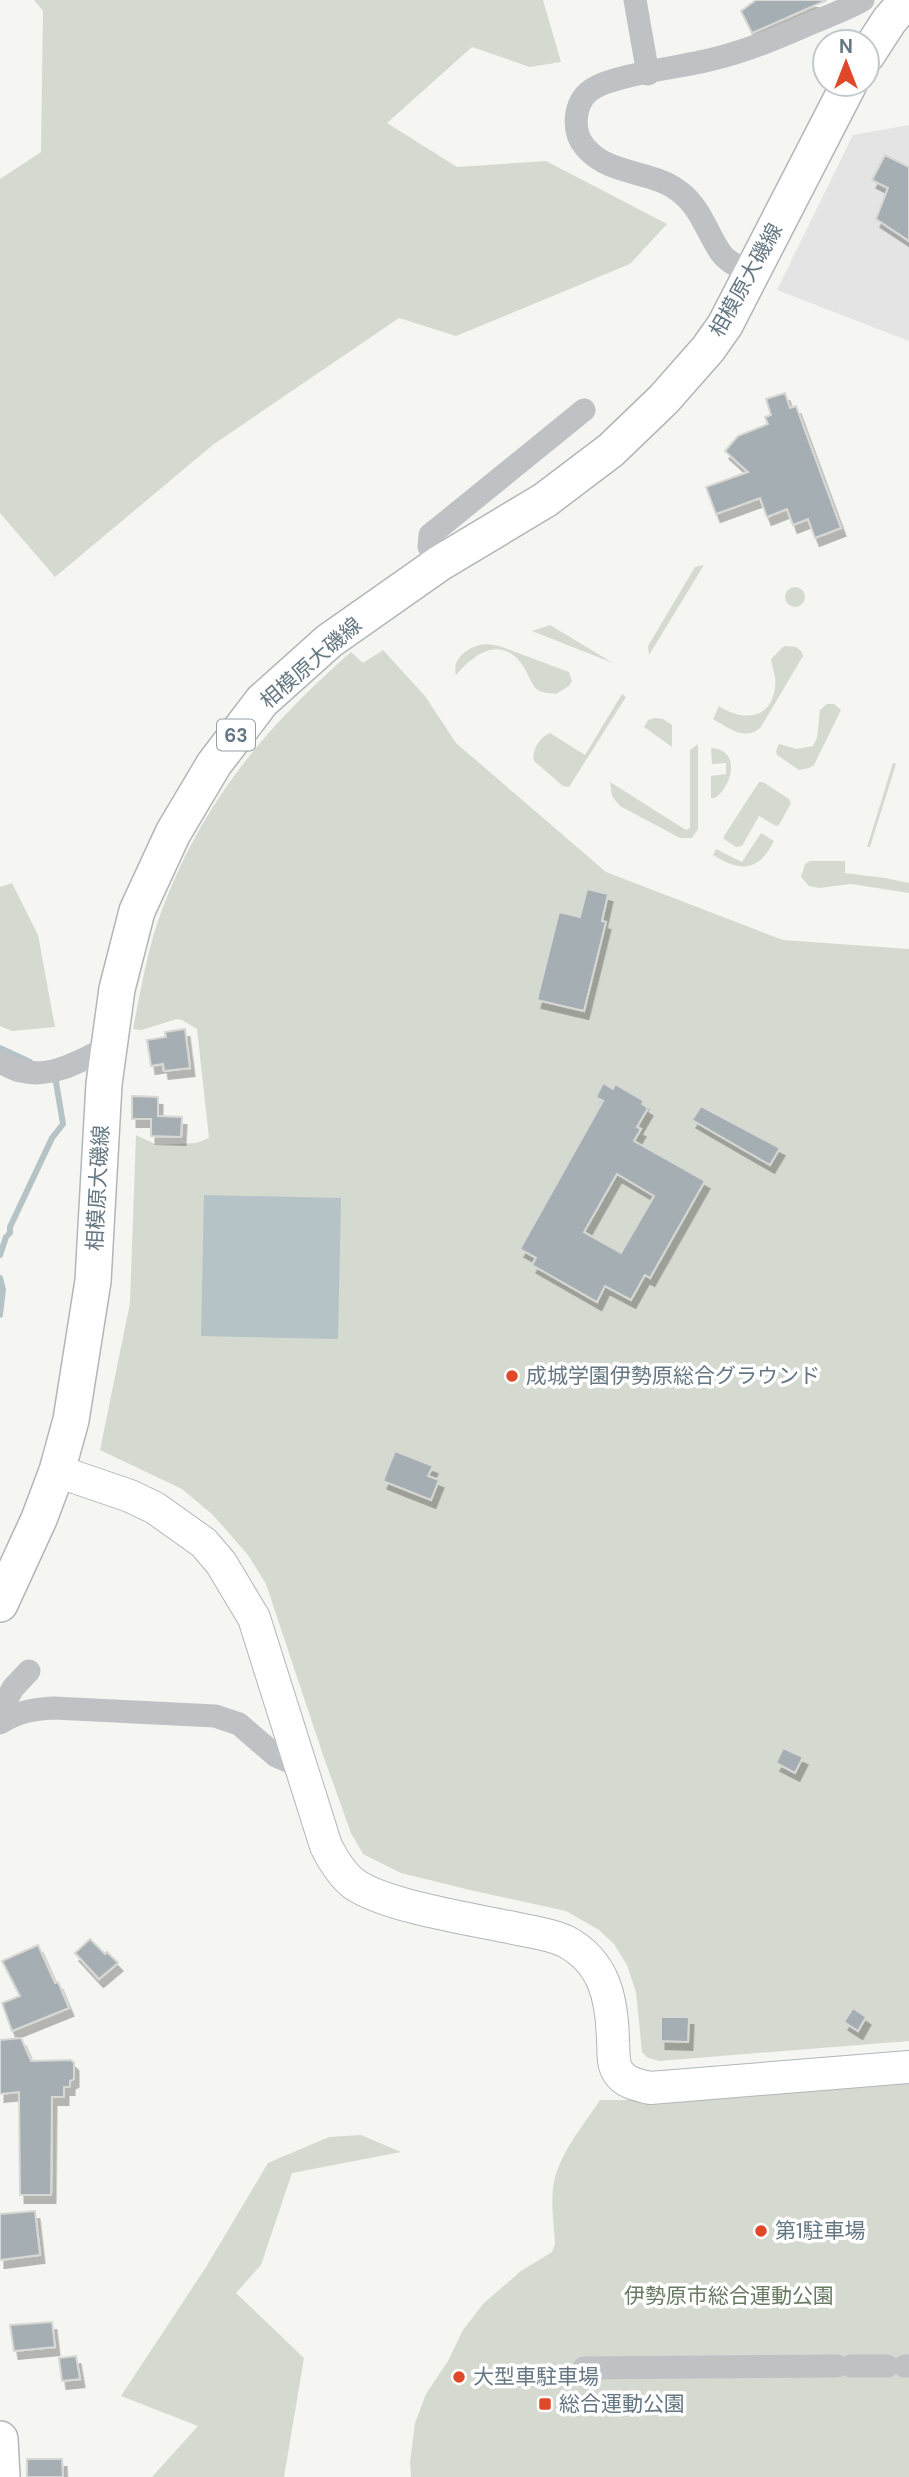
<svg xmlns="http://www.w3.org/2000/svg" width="909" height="2477" viewBox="0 0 909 2477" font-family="'DM Sans','Noto Sans JP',sans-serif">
  <defs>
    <filter id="shadow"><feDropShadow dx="4.5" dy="8" stdDeviation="0" flood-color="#0004"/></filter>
  </defs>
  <rect width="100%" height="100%" fill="#f5f5f2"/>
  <polygon fill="#e3e4e3" points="909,125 909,341 777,290 853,135"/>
  <g fill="#d5dad1">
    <polygon points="34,0 543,0 561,62 530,67 472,47 387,123 457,167 546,161 667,224 630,264 456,336 399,318 214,444 55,577 0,513 0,179 41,152 43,11"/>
    <polygon points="704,565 649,655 648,646 695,567"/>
    <circle cx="795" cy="597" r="10"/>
    <polygon points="550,625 613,663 532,631"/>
    <path d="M487,644l12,2 70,26 3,9 -3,5 -13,8c-5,-1 -12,-1 -17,-3 -9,-6 -11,-20 -18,-28 -22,-28 -48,-8 -65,12 -5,-18 15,-30 31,-31z"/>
    <path d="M784,646l12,1 6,5 1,4 -42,71c-16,15 -32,1 -48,-8l6,-13c23,15 52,15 56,-19 2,-10 -3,-18 -4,-28z"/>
    <path d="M383,650l42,46 31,47 150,129 177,68 126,9v1092l-250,20 -11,-3 -6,-6 -6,-60 -9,-27 -13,-21 -15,-14 -33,-19 -96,-21 -69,-17 -38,-19 -12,-21 -28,-78 -57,-171 -18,-29 -35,-40 -31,-26 -82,-39 30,-147 6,-168 21,10 39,-2 13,-5 -12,-109 -15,-9 -5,-1 -36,11 -8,-1c7,-35 13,-71 24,-105 40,-115 103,-192 194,-272l12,11z"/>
    <path d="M622,694l4,3 -57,90 -6,-1 -29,-25c-3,-10 6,-24 16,-28l35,22z"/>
    <polygon points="827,704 834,704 841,710 814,765 809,768 799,770 777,755 776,751 779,744 797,749 813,746 817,738 820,710"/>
    <polygon points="654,718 663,719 672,725 672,747 644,727 648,720"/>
    <polygon points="698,744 698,829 692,838 680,838 620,806 612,796 610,782 686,830 690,828 690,750"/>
    <path d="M711,748c30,1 22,37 4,50h-4v-22l15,-2v-11l-14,1z"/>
    <polygon points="893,763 896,764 870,847 867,847"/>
    <polygon points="759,782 763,782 789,799 791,803 779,825 776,826 759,816 742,846 736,847 724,839 724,836"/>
    <path d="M761,833l13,8c-16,31 -33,31 -61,14l3,-6 26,13z"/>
    <polygon points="810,861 845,861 845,873 885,878 909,883 909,893 851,884 819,888 809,886 801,877 805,864"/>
    <polygon points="12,883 38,935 55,1027 12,1031 0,1026 0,887"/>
    <path d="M909,2079v398h-498l-1,-15 5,-39 11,-29 22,-33 15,-31 20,-26 38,-33 31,-19 3,-8c-1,-18 -4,-38 -2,-56 4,-32 30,-62 47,-88h39z"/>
    <polygon points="361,2135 401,2152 292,2173 261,2265 236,2293 304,2358 284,2477 152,2477 198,2426 121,2396 206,2267 268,2163 329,2137"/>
  </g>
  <polygon fill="#b5c2c6" points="204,1195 341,1198 338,1339 201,1336"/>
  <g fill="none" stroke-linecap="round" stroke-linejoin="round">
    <g stroke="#b5c2c6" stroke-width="6">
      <polyline points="0,1048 30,1062"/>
      <polyline points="0,1255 6,1237 10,1233 10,1227 52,1138 63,1124 55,1076"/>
      <polyline points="0,1278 3,1289 0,1315"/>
    </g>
  </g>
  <g fill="#a5aeb3" stroke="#d7d7d4" stroke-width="2" fill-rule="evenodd" filter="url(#shadow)">
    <polygon points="756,0 827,0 752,33 741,11"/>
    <polygon points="885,155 909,167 909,241 876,219 888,188 872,180"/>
    <polygon points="785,393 790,408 796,406 841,528 815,538 808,519 793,525 787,509 767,517 760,498 716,514 706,487 748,472 725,451 738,436 768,424 765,417 771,415 766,399"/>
    <polygon points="587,889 608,894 602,921 606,922 584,1011 537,1000 559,912 580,917"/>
    <polygon points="185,1029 190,1068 164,1071 163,1064 151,1066 147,1040 166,1037 165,1032"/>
    <path d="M603,1083l10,6 2,-5 29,17 -2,3 6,4 -11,19 4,2 -7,12 71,40 -55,97 -5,-3 -14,25 -26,-14 -8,16 -65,-37 4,-7 -16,-9 83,-148 -7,-4zM617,1174l37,22 -33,57 -37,-21z"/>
    <polygon points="132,1096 158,1097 158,1116 182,1117 181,1137 151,1136 151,1119 132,1119"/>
    <polygon points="701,1106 780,1148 770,1165 692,1120"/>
    <polygon points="395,1451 433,1466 428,1476 439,1480 431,1500 383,1481"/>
    <polygon points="783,1748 803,1757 795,1773 776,1763"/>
    <polygon points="90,1939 105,1954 107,1952 118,1963 99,1979 75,1953"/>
    <polygon points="38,1945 55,1983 58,1982 69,2008 12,2031 2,2003 20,1996 2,1961"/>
    <polygon points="853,2008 866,2017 858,2031 844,2022"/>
    <polygon points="661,2017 689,2017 688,2042 661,2041"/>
    <polygon points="21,2038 31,2061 71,2060 74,2063 74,2079 70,2081 70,2087 64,2087 64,2097 52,2097 51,2195 20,2195 19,2092 0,2094 0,2040"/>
    <polygon points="35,2211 40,2255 0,2260 0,2214"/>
    <polygon points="52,2322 55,2347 14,2351 10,2325"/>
    <polygon points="76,2356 80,2379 62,2381 59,2358"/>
    <polygon points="27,2459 62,2459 63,2477 27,2477"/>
  </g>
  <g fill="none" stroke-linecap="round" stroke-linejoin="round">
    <g stroke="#b0b6ba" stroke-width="34">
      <path id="secondary" d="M57,1471l73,25 25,12 49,35 17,20 33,55 72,228c7,14 15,28 28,38 33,23 123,36 164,45 16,3 32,5 47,12 40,21 47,58 48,100 1,10 -1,22 5,31 7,11 20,13 32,16l259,-21"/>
    </g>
    <g stroke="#b1b6b9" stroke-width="38">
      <g id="primary">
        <polyline points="867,55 889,21 907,0"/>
        <polyline points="0,1604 39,1519 57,1471 71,1420 93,1281 104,1084 117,989 137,911 173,833 214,764 262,701 329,641 440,563 545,500 611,450 664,399 708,349 725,325 849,84"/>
        <polyline points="0,2439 2,2477"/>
      </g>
    </g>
    <g stroke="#bec2c5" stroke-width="23">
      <polyline points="635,0 648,74"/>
      <path d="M752,274c-10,-6 -24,-11 -31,-21 -14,-20 -20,-45 -41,-61 -28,-23 -70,-15 -95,-45 -13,-15 -12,-44 6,-57 20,-15 91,-23 118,-30 36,-8 71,-23 105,-38 17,-7 34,-13 49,-22"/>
      <polyline points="440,563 429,547 430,535 584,410"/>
      <path d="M0,1062c7,3 14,8 21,9 30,8 61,-11 87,-24"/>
      <polyline points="0,1712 13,1688 29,1671"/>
      <path d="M0,1723c18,-11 32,-14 54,-15l161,8 24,8 37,32 23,10"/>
      <polyline points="851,2366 887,2366"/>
      <polyline points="905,2366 909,2366"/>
      <polyline points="584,2368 837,2366"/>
    </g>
    <use href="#secondary" stroke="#fff" stroke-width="32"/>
    <use href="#primary" stroke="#fff" stroke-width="35"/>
  </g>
  <g fill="#df4828" stroke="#fff" stroke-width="2.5">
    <circle cx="512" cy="1376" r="7"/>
    <circle cx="761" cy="2231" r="7"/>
    <circle cx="459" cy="2377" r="7"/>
    <rect x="538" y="2397" width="14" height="14" rx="3.5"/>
  </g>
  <g text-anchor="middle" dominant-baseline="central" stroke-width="7" stroke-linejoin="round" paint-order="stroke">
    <rect fill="#fff" stroke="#93a0a8" stroke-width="2" x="217" y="719.5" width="38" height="31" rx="5"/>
    <g font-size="19" font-weight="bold" fill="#657782">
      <text x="236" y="735">63</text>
    </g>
    <g font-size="21" fill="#657782" stroke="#fff">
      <text transform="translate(746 280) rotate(-61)">相模原大磯線</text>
      <text transform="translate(311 663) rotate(-41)">相模原大磯線</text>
      <text transform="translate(98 1188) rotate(-87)">相模原大磯線</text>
    </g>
    <g font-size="21" fill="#657782" stroke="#fff" text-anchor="start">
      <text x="526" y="1376">成城学園伊勢原総合グラウンド</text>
      <text x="775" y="2231">第1駐車場</text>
      <text x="473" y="2377">大型車駐車場</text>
      <text x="559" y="2404">総合運動公園</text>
    </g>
    <g font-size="21" fill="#697a63" stroke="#fff">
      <text x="729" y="2296">伊勢原市総合運動公園</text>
    </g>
  </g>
  <g transform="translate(846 63)"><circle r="33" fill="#ffffff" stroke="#c1c9cd" stroke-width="2"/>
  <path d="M0-5L12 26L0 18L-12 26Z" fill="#df4828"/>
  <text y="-10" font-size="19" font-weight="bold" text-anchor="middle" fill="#657782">N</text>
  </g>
</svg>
